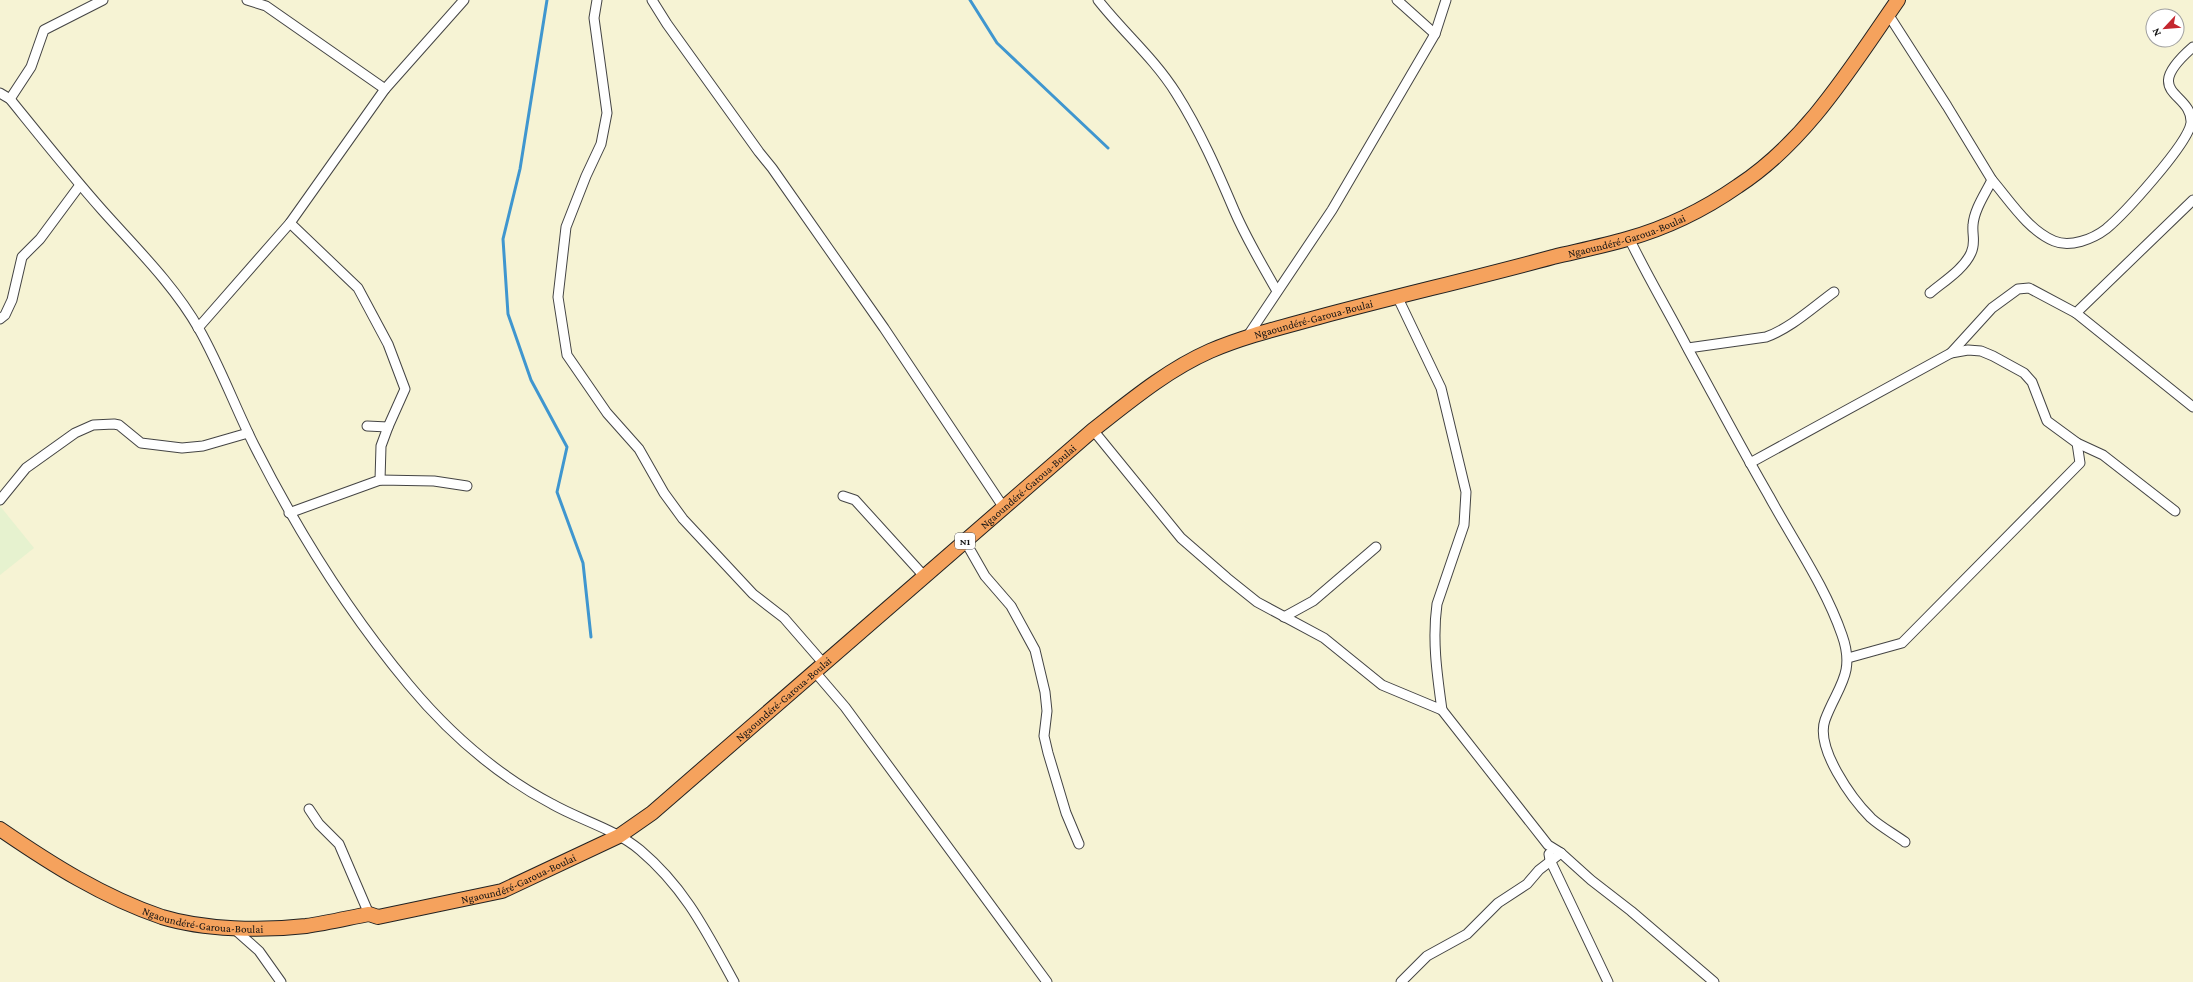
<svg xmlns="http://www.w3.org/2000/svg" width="2193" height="982" viewBox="0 0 2193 982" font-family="'Crimson Pro',serif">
  <rect width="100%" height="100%" fill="#fffdf5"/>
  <path fill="#f6f3d4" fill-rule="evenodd" d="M0,0h2193v982h-2193zM2153,16h24v24h-24z"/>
  <polygon fill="#e6f2cf" points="0,506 34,548 0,575"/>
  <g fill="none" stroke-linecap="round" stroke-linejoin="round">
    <g stroke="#3f96cf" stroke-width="3">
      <polyline points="547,0 520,169 503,239 508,314 531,380 567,447 557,492 583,563 591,637"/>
      <polyline points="970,0 997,43 1108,148"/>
    </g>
    <g stroke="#444" stroke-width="11">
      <g id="minor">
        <polyline points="247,0 266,6 385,89"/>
        <polyline points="597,0 594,18 607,113 601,144 586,176 566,227 558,297 567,355 607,413 639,449 664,493 683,519 753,594 784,618 824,664"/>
        <polyline points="652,0 667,24 759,152 772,168 884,328 1004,508"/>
        <path d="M1098,0c25,32 56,58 78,93 24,38 41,77 58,117 12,28 28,55 43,81"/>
        <polyline points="1397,0 1435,34"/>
        <polyline points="1888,14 1947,106 1992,180"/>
        <path d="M0,93l10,6c30,37 61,76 93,112 33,37 71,74 96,118 21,37 36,78 55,116 43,85 94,167 155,240 40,48 88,90 143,119 28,16 63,25 88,46 45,38 66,81 94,132"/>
        <polyline points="10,99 31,67 44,30 103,0"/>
        <polyline points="290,223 358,288 388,344 405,389 388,427"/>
        <path d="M1629,238c18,38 40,74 59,111 27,49 53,99 81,147 25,46 56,90 73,139 14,39 -5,52 -17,85 -10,28 27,79 46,98 10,9 23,16 34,24"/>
        <path d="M1930,293c13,-11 34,-24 41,-40 5,-10 1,-18 2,-28 1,-15 12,-31 19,-45 18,21 36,50 62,61 16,7 39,-2 52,-12 18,-15 82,-85 85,-106 2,-32 -53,-28 2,-76"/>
        <polyline points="2076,313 2193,407"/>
        <polyline points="0,319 5,315 12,300 22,257 40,239 80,185"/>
        <polyline points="198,328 290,223 385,89 464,0"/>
        <polyline points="1247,337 1332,210 1435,34 1446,0"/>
        <path d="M1688,348l78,-11c25,-9 46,-29 68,-45"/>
        <polyline points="1951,353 1968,350 1981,351 1993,356 2024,373 2032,382 2047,421 2077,443 2103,455 2175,511"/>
        <polyline points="367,426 388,427 381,446 380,480"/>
        <path d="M1093,430l88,108 46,40 30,24 67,36 58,47 60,25c-5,-36 -10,-70 -5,-106l27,-79 2,-33 -25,-104 -44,-92"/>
        <polyline points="1750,463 1951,353 1992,308 2018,289 2029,288 2076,313 2193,200"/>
        <polyline points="843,496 855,500 924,576"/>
        <polyline points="0,500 26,468 75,433 93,425 114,424 119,425 141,443 182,448 203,446 248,433"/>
        <polyline points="289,513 380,480 434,481 467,486"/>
        <polyline points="965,541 985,576 1011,606 1035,650 1045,692 1047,711 1044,736 1048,753 1066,813 1079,844"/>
        <polyline points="1284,617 1313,601 1376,547"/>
        <polyline points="1848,658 1902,643 2080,463 2077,443"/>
        <polyline points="815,672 845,707 1047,982"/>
        <polyline points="1442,710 1548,845 1561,853 1591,880 1631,911 1714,982"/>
        <polyline points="309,809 319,824 339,844 369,914"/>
        <polyline points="1549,854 1550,860 1608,982"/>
        <polyline points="233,928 259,951 281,982"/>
        <polyline points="1401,982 1427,956 1467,934 1498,903 1527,884 1539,870 1561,853"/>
      </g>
    </g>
    <g stroke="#222" stroke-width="16">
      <g id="highway">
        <path id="s1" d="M0,829c51,35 103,68 162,88 42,13 101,14 144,9 21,-3 42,-8 63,-12l9,3 124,-26 117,-55 33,-23 441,-383c37,-29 74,-60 117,-79 35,-15 73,-24 109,-34 78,-21 157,-39 234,-60 25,-6 50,-11 74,-18 39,-11 78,-30 111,-53 69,-45 114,-120 160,-186"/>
      </g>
    </g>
    <use href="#minor" stroke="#fff" stroke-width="9"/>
    <use href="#highway" stroke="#f5a25d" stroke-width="14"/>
  </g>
  <g text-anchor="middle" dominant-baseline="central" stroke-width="4" stroke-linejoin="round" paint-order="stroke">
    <rect fill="#fff" stroke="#585858" stroke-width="1" x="955" y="533" width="20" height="16" rx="3"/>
    <g font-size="10" font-weight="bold" fill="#111">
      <text x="965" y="541">N1</text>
    </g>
    <g font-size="11" fill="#111" stroke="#fff">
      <text stroke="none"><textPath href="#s1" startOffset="1858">Ngaoundéré-Garoua-Boulai</textPath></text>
      <text stroke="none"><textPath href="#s1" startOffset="1534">Ngaoundéré-Garoua-Boulai</textPath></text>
      <text stroke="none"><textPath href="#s1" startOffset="1198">Ngaoundéré-Garoua-Boulai</textPath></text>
      <text stroke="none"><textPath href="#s1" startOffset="874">Ngaoundéré-Garoua-Boulai</textPath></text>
      <text stroke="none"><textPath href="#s1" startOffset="550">Ngaoundéré-Garoua-Boulai</textPath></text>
      <text stroke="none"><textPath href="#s1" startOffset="226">Ngaoundéré-Garoua-Boulai</textPath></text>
    </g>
  </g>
  <g transform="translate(2165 28) rotate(244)"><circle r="19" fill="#ffffff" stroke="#a0a0a0"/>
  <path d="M0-3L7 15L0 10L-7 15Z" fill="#c4262e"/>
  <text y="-6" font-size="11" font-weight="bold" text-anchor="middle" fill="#111111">N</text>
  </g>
</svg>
